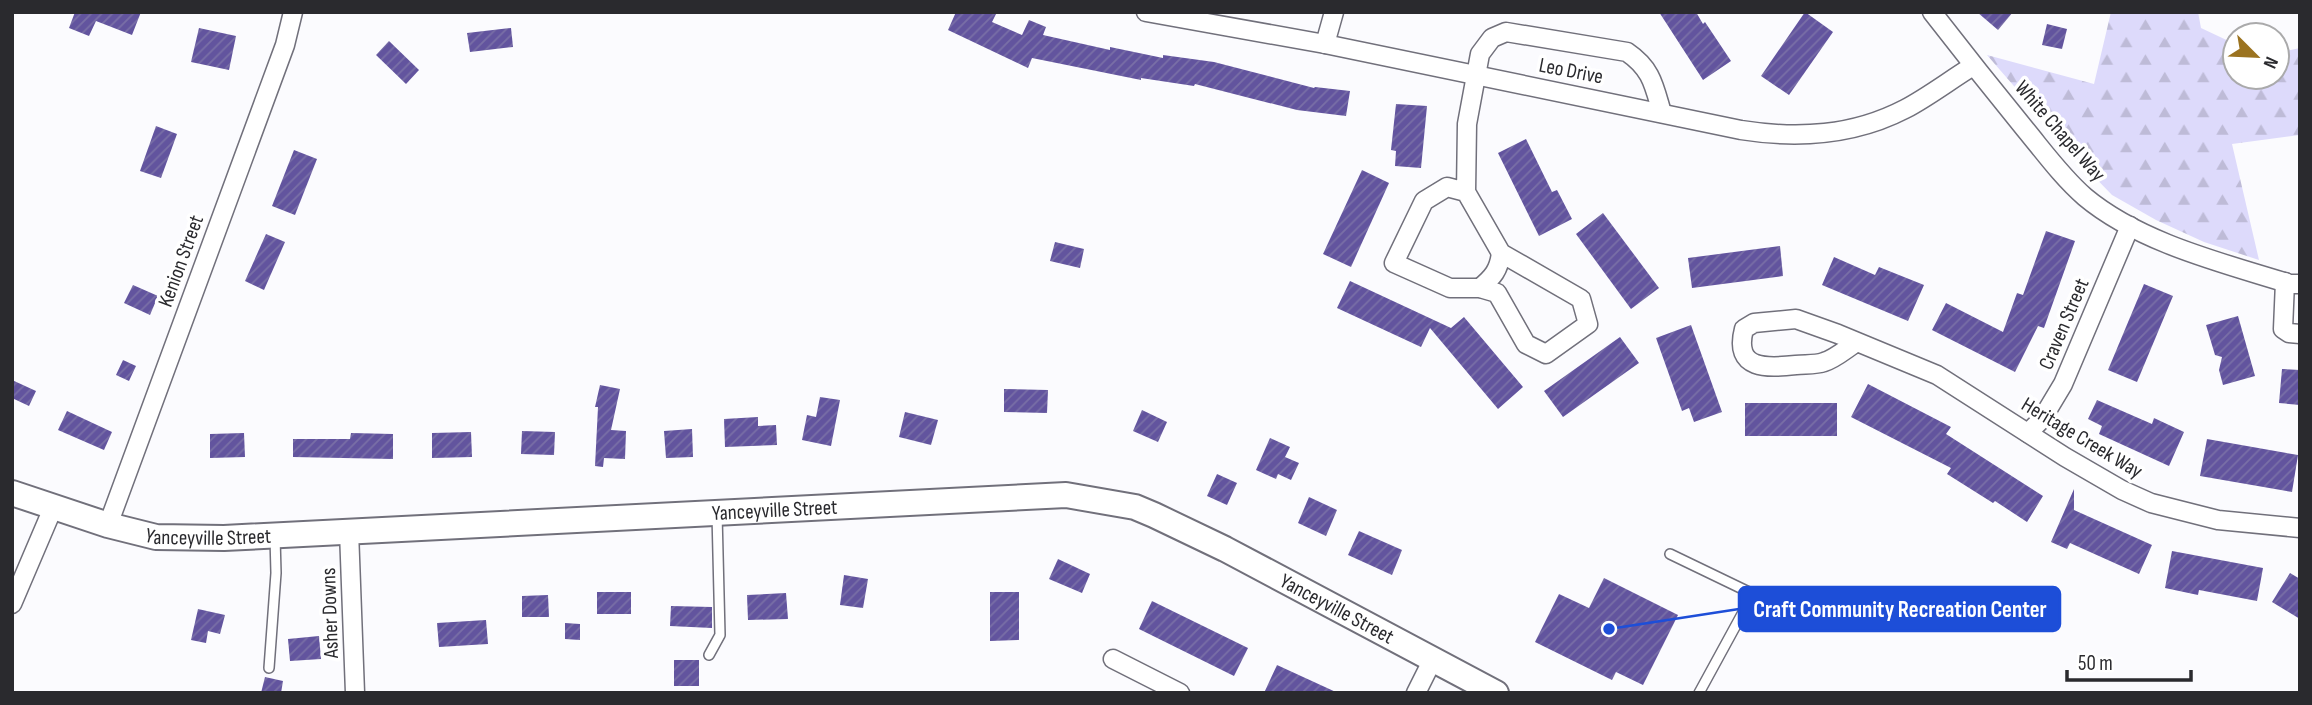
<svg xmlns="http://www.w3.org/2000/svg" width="2312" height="705" viewBox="0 0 2312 705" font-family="'Sofia Sans Condensed',sans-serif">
  <defs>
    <pattern id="forest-firs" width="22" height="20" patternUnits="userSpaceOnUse" patternTransform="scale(1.75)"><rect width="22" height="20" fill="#dddafb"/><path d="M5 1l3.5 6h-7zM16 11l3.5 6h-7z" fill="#bebbd7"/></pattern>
    <pattern id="building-hatch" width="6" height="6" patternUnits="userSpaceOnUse" patternTransform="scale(1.75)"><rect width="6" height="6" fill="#62549e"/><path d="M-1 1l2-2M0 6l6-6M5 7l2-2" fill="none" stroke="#796fa6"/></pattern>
  </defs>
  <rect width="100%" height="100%" fill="#fbfbfe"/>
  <polygon fill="url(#forest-firs)" points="2111,12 2198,12 2201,28 2235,44 2235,77 2277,77 2277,53 2300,48 2300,135 2232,144 2259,260 2204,242 2156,220 2112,195 2079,161 1987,55 2094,84"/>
  <g fill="url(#building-hatch)">
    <polygon points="75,12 141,12 132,35 96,21 89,36 69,28"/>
    <polygon points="956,12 997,12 992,22 1022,35 1029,20 1046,27 1043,35 1110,50 1110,47 1163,58 1163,55 1214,62 1314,88 1315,87 1350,91 1346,116 1297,110 1195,84 1194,86 1141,78 1141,80 1032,58 1028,68 948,30"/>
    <polygon points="1659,12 1696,12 1703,24 1705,22 1731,61 1703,80"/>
    <polygon points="1805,12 1833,32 1789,95 1761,76"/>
    <polygon points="1977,12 2013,12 1998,30"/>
    <polygon points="2047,24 2067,29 2062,49 2042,45"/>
    <polygon points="199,28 236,36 229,70 191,62"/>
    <polygon points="511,28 513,47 470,52 467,33"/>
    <polygon points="389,41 419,70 406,84 376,55"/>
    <polygon points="1396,104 1427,106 1421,168 1395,166 1396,151 1391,150"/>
    <polygon points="156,126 177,134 161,178 140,171"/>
    <polygon points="1526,139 1552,192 1557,190 1572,219 1539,236 1498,153"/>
    <polygon points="294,150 317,159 295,215 272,206"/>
    <polygon points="1362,170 1389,183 1351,267 1323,254"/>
    <polygon points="1603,213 1659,288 1631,309 1576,234"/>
    <polygon points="2046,231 2075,241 2044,328 2038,326 2015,372 1932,330 1946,303 2003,332 2017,293 2023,295"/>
    <polygon points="266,234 285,242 264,290 245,281"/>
    <polygon points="1055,242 1084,249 1080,268 1050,261"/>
    <polygon points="1780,246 1783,276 1692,288 1688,258"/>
    <polygon points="1834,257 1875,275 1879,267 1924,285 1908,321 1822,285"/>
    <polygon points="1350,281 1451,328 1464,317 1523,387 1498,409 1430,328 1421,347 1337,308"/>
    <polygon points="2144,284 2173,296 2137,382 2108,370"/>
    <polygon points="133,285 158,296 150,315 124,303"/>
    <polygon points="2238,316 2255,376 2223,385 2219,370 2222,357 2215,355 2206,325"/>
    <polygon points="1691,325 1722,412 1694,422 1689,408 1682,411 1656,338"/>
    <polygon points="1620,337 1639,363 1563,417 1544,391"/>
    <polygon points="123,360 136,366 129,381 116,375"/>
    <polygon points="2282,369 2300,370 2300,405 2279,403"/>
    <polygon points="12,380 36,391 29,406 12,398"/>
    <polygon points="1868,384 1951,427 1946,434 2043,496 2027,522 1995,501 1993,503 1947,474 1951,468 1851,417"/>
    <polygon points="600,385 620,389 611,430 626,431 625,459 604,458 603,467 595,466 598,407 595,407"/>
    <polygon points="1004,389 1048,390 1047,413 1004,412"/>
    <polygon points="820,397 840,400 831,446 802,440 807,415 816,417"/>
    <polygon points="2097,400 2152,424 2154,418 2184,432 2169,466 2099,434 2102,426 2088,419"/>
    <rect x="1745" y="403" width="92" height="33"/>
    <polygon points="1142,410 1167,422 1158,442 1133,431"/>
    <polygon points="67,411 112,432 104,450 58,430"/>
    <polygon points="905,412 938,420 931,445 899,437"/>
    <polygon points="758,417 758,426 776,425 777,445 725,447 724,419"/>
    <polygon points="692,429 693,457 666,458 664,431"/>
    <polygon points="522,431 555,432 554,455 521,454"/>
    <polygon points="471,432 472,457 432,458 432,433"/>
    <polygon points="244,433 245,457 210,458 210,434"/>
    <polygon points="351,433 393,434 393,459 293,457 293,439 350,439"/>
    <polygon points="1270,438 1290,447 1285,457 1299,463 1291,480 1278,474 1276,479 1256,470"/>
    <polygon points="2207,439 2298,455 2292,492 2200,476"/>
    <polygon points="1217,474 1237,483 1227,505 1207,496"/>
    <polygon points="2074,489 2074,510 2152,545 2139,574 2070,543 2067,549 2051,542"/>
    <polygon points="1309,497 1337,510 1326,536 1298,523"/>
    <polygon points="1359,531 1402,550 1392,575 1348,555"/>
    <polygon points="2172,551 2263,568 2257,601 2199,590 2198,595 2165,588"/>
    <polygon points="1058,559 1090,574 1082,593 1049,579"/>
    <polygon points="2290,573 2300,579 2300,619 2272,602"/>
    <polygon points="844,575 868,579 863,608 840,605"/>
    <polygon points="1604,578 1678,615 1643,685 1616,672 1612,680 1535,642 1559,594 1589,608"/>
    <rect x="597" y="592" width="34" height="22"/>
    <polygon points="990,592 1019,592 1019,640 990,641"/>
    <polygon points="786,593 788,619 748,620 747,595"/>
    <polygon points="548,595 549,617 522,617 522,596"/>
    <polygon points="1152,601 1248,648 1234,676 1139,629"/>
    <polygon points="671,606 712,607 712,628 670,626"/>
    <polygon points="198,609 225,615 220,634 208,631 206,643 191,640"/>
    <polygon points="486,620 488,644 439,647 437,623"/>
    <polygon points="565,623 580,624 580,640 565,639"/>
    <polygon points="319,636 321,659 290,661 288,639"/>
    <rect x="674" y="660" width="25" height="26"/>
    <polygon points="1277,665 1338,693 1264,693"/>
    <polygon points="265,677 283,681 281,693 261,693"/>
  </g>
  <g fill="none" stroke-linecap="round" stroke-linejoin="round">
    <g stroke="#71707b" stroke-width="12">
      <g id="service">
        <polyline points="1670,554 1753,594 1699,693"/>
        <polyline points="709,655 720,635 717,514"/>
        <polyline points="269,668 276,573 275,537"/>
      </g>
    </g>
    <g stroke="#71707b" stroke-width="21">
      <g id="minor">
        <path d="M1146,12l179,32 416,86c57,9 112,6 164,-21 23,-12 45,-29 68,-43"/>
        <path d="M1932,12c31,40 62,79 93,117 19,23 37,48 60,68 55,46 138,66 205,87h10"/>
        <polyline points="1325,44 1334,12"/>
        <path d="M1466,192l-19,-5 -23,14 -30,62 56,25h30l17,5 29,51 20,10 42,-30 -7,-25 -80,-46 -35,-61 1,-68 13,-70 12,-16 14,-6 121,20c25,17 27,34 35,61"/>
        <polyline points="2285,282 2283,329 2289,333 2300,334"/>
        <path d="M1480,288c13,-11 19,-18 21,-35"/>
        <path d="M1857,342c-10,6 -22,17 -33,20 -8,3 -19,2 -28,3 -28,3 -63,6 -52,-36l10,-6 42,-4 42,15 99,41 128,82 57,33 29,13 67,17 82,8"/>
        <polyline points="2028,433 2042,419 2063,384 2130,226"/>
        <polyline points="108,525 285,45 293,12"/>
        <polyline points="349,531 355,693"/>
        <polyline points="12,604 53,508"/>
        <polyline points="1113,659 1180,693"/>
        <polyline points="1416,693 1433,659"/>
      </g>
    </g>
    <g stroke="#71707b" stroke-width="28">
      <g id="secondary">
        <path id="s1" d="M12,493l96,32 48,12 68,1 842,-43 69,12 19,8 71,34 271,144"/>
      </g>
    </g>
    <use href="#service" stroke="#fff" stroke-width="9"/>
    <use href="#minor" stroke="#fff" stroke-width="18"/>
    <use href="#secondary" stroke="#fff" stroke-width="24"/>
  </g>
  <g text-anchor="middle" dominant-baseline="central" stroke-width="7" stroke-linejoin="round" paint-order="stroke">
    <g font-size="21" fill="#2a2a2e" stroke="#fff">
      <text transform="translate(1571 71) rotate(11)">Leo Drive</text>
      <text transform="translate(2060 131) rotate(49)">White Chapel Way</text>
      <text transform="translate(181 261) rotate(-70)">Kenion Street</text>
      <text transform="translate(2064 324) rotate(-67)">Craven Street</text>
      <text transform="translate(2082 438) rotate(31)">Heritage Creek Way</text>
      <text stroke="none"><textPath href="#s1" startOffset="770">Yanceyville Street</textPath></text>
      <text stroke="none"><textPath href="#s1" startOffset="203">Yanceyville Street</textPath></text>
      <text stroke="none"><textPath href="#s1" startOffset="1358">Yanceyville Street</textPath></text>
      <text transform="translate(330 613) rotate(-92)">Asher Downs</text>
    </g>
  </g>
  <path fill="none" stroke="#1d4ed8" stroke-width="2.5" d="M1609 629L1739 609"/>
  <circle fill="#1d4ed8" stroke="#fff" stroke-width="2.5" cx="1609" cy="629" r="7"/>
  <rect fill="#1d4ed8" stroke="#1d4ed8" stroke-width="2.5" x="1739" y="587" width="321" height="44" rx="7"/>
  <g font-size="23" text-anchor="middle" font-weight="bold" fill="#fff">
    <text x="1900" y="617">Craft Community Recreation Center</text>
  </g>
  <rect width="2312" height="705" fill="none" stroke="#2a2a2e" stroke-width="28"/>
  <g transform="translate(2256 56) rotate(114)"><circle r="33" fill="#ffffff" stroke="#aaaaab" stroke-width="2"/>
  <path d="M0-5L12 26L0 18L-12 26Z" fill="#9b7320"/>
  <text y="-10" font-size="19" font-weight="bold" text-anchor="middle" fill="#2a2a2e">N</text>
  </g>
  <path d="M2067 670v10h124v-10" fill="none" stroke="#2a2a2e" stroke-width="3.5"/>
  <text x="2078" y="670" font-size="21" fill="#2a2a2e" stroke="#ffffff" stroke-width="5" paint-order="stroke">50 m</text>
</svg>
